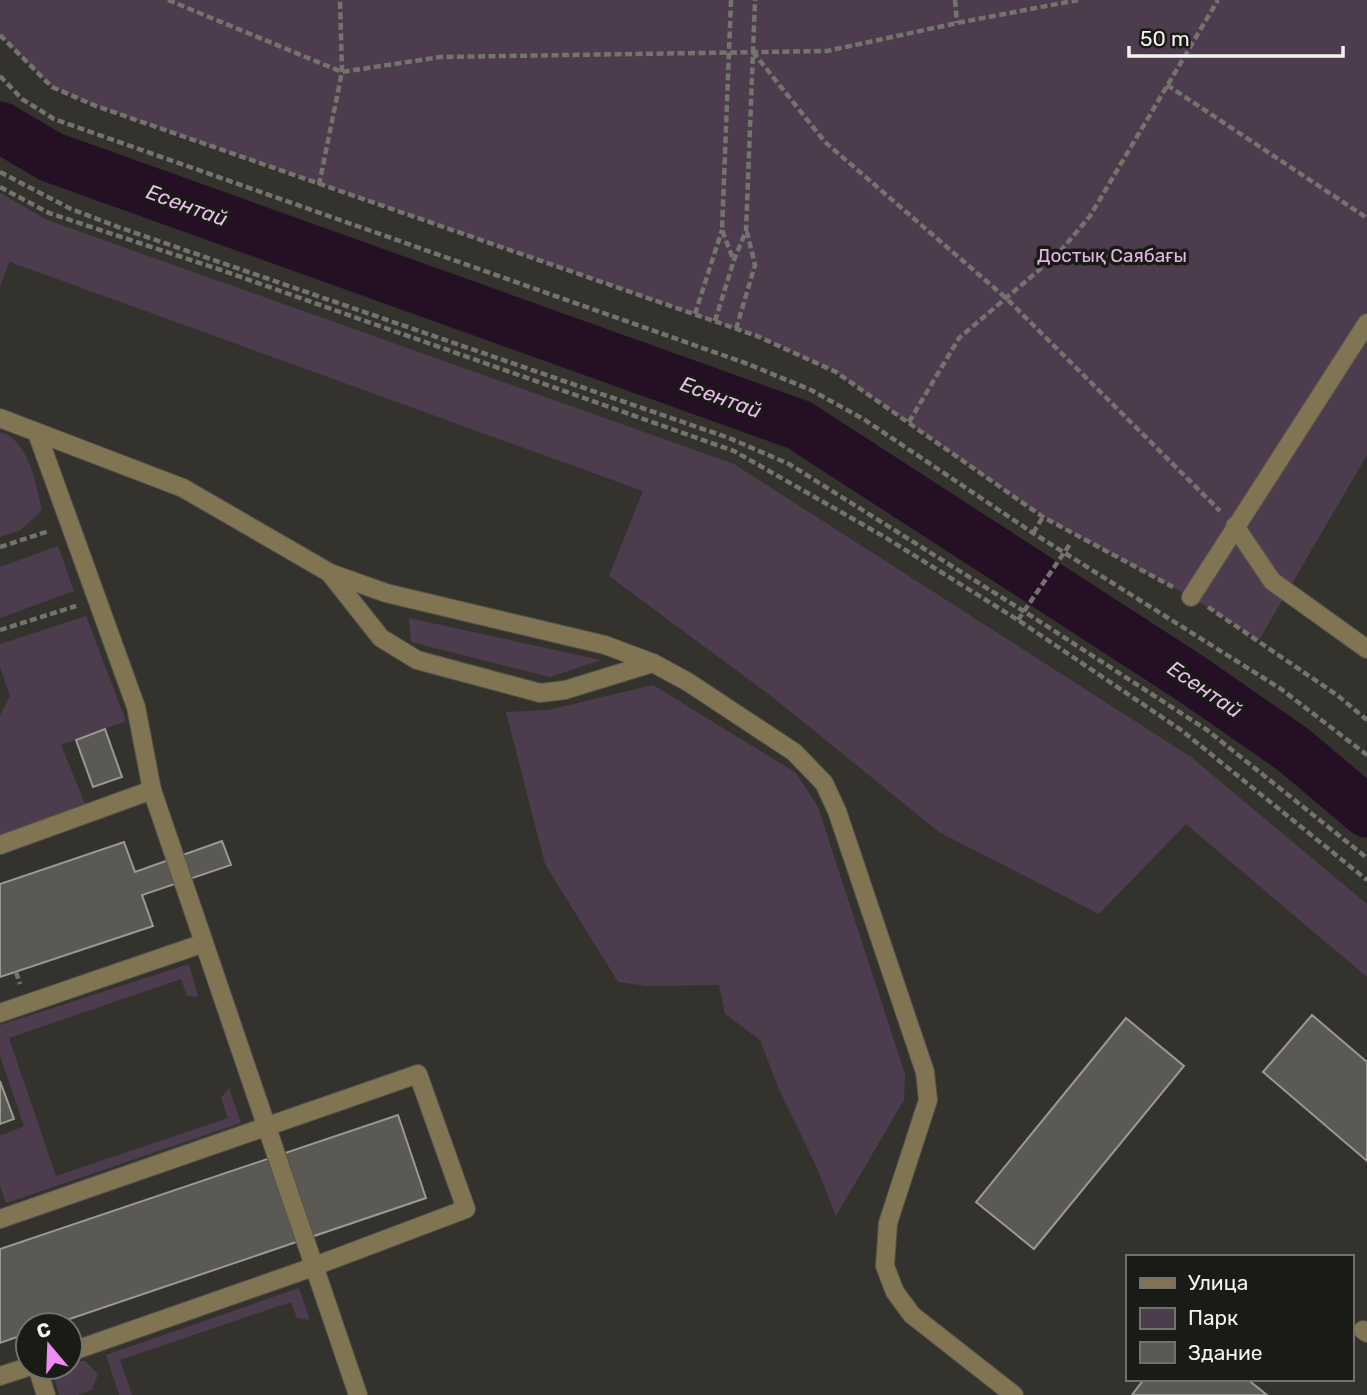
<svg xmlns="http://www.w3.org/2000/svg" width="1367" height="1395" viewBox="0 0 1367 1395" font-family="Rubik,sans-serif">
  <rect width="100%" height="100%" fill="#34322d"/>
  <g fill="#4d3c4e">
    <polygon points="0,0 1367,0 1367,455 1259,640 1191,597 1043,517 836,372 757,336 96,106 52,87 0,35"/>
    <polygon points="0,193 47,220 734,464 1191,757 1367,904 1367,977 1186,824 1099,914 939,832 775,699 609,576 643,491 10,262 10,260 0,286"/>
    <path d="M0,432c30,9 35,51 42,78l-21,20 -21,7z"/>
    <polygon points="58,546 74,591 0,618 0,567"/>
    <polygon points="86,616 126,721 61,745 86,806 0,836 0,715 10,696 0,667 0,644"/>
    <polygon points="409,618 601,660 550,677 411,642"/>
    <polygon points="653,685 796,773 818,807 905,1074 904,1100 836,1216 817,1168 778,1087 760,1040 725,1014 719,985 647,986 618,982 545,864 506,712 548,710"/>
    <polygon points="189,964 198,997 187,996 181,979 9,1038 56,1176 228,1118 221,1098 229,1088 241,1123 6,1203 0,1186 0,1136 24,1126 0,1056 0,1025"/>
    <polygon points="299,1288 310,1320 297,1318 291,1302 120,1360 132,1395 119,1395 106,1355"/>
    <polygon points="76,1361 85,1361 98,1374 92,1390 77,1395 59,1395 53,1375 70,1367"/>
  </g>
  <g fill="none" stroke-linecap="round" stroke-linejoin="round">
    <polyline stroke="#240f25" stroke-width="51" points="0,127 51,157 799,425 1193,680 1295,751 1367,812"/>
  </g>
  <g fill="#5b5954" stroke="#9b9993" stroke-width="2">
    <polygon points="105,729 122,777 93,787 76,740"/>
    <polygon points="222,841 231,865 142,895 153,926 0,977 0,884 124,842 135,872"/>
    <polygon points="1312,1015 1367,1062 1367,1161 1263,1072"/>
    <polygon points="1126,1018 1184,1066 1034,1249 976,1202"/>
    <polygon points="0,1081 14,1119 0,1124"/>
    <polygon points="398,1115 426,1198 52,1325 28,1325 28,1333 0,1343 0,1249"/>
    <polygon points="1144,1379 1247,1379 1267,1395 1132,1395"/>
  </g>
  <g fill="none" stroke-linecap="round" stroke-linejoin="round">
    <g stroke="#53514c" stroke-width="20">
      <g id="minor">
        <polyline points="0,418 183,488 330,573 386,593 605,645 653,663 688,682 794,752 824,783 837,811 925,1072 928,1100 888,1223 885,1266 895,1292 912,1315 1014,1395"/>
        <polyline points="37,433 136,707 152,790 358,1395"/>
        <polyline points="1235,526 1272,581 1367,649"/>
        <polyline points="331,575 381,638 417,660 540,693 565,690 653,663"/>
        <polyline points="1191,597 1367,323"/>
        <polyline points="0,845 152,790"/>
        <polyline points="0,1013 204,943"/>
        <polyline points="0,1219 418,1074 466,1209 299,1272 70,1352"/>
        <polyline points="1363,1330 1367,1333"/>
        <polyline points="37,1367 46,1395"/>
        <polyline points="0,1376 28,1367"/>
      </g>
    </g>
    <g stroke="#75736e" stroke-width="4.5" stroke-dasharray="7 3.5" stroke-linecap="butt">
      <polyline points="168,0 342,72 440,57 827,51 957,23 1078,0"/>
      <polyline points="731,0 722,230 733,259"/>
      <polyline points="955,0 957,23"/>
      <polyline points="0,35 52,87 96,106 757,336 836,372 1043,517 1173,587"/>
      <polyline points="753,52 825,142 1006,298 1220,511"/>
      <polyline points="0,76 22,99 54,119 748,364 811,390 865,420 1033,533 1281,689 1367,755"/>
      <polyline points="1167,85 1367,218"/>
      <polyline points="0,172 71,209 121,228 729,438 789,464 1025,612 1207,730 1367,858"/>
      <polyline points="319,185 342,72 340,0"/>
      <polyline points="0,187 49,213 221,270 734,451 883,536 1018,620 1181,730 1367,880"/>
      <polyline points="695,314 722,230"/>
      <polyline points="715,321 734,260 746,231 755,0"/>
      <polyline points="736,329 755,265 747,232"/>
      <polyline points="909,422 959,338 1058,254 1090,216 1218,0"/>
      <polyline points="1033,533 1043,517"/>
      <polyline points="0,547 49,531"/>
      <polyline points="1208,607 1337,695 1367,720"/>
      <polyline points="1018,620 1070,544"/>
      <polyline points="0,630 76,606"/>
      <polyline points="16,972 20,984"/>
    </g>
    <use href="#minor" stroke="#807453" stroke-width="18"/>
  </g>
  <g text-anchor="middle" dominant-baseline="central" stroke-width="7" stroke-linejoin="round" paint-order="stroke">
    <g font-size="19" fill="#e4b7e7" stroke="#1a1a17">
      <text x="1112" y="255">Достық Саябағы</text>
    </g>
    <g font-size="21" font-style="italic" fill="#ebbded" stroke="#1a1a17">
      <text transform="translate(187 205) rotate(20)">Есентай</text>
      <text transform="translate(721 397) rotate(20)">Есентай</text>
      <text transform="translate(1205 689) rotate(34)">Есентай</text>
    </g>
  </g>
  <rect x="1126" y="1255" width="228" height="126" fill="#1a1a17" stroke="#72716e" stroke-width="2"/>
  <rect x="1140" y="1278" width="35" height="10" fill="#807453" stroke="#72716e" stroke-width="2"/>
  <text x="1188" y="1290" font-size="21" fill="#f5f4f0">Улица</text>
  <rect x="1140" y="1308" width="35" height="21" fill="#4d3c4e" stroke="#72716e" stroke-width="2"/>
  <text x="1188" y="1325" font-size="21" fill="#f5f4f0">Парк</text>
  <rect x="1140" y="1342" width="35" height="21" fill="#5b5954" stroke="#72716e" stroke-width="2"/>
  <text x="1188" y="1360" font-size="21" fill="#f5f4f0">Здание</text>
  <g transform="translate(49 1346) rotate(341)"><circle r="33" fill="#1a1a17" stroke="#72716e" stroke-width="2"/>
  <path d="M0-5L12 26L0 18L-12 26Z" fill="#f08bf6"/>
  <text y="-10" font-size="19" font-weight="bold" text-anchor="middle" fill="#f5f4f0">С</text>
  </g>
  <path d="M1129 46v10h214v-10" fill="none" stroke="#f5f4f0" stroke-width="3.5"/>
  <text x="1140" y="46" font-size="21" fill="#f5f4f0" stroke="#1a1a17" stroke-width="5" paint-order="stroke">50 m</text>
</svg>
